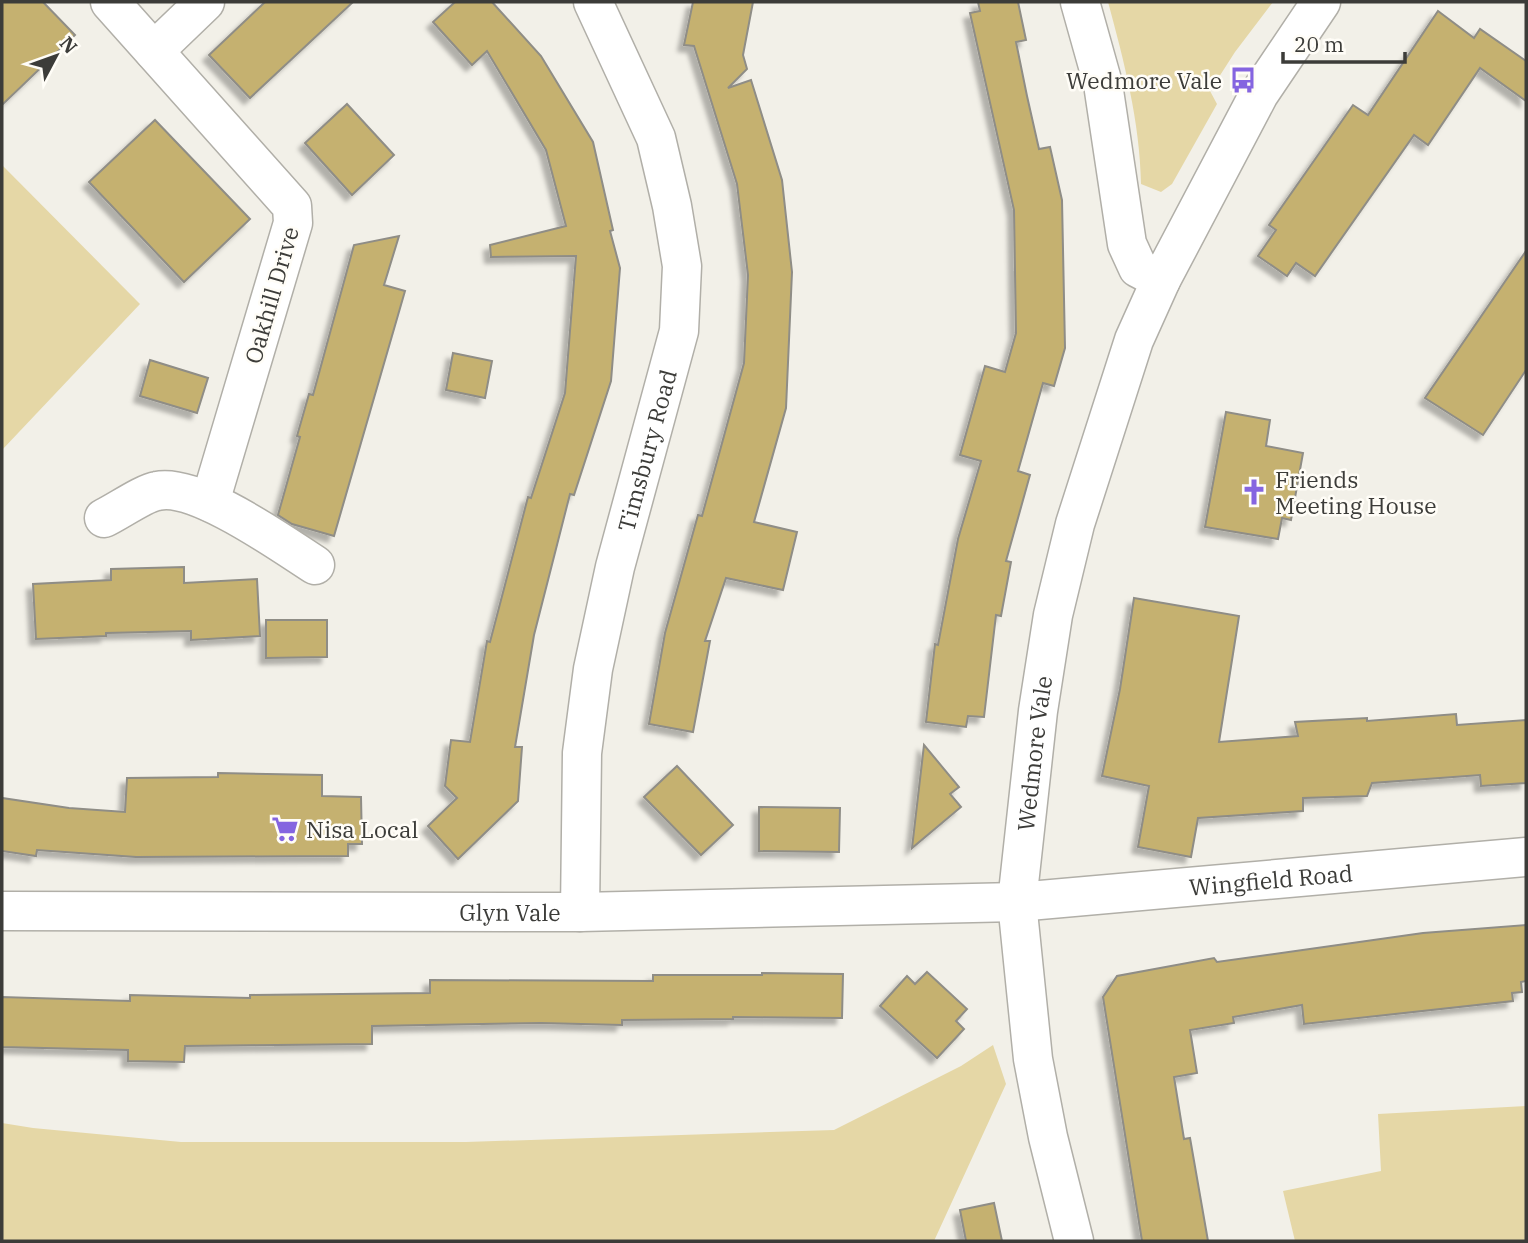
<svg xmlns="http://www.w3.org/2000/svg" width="1528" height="1243" viewBox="0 0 1528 1243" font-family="'IBM Plex Serif',serif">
  <defs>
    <filter id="shadow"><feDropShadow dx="-6" dy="6" stdDeviation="2" flood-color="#0004"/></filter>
  </defs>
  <rect width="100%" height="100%" fill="#f2f0e8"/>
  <g fill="#e5d7a6">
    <path d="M1108,2h165l-38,50 -25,39 7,13 -45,80 -11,8 -20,-8c-1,-62 -17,-123 -33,-182z"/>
    <polygon points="2,165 140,304 2,450"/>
    <polygon points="993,1045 1006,1084 934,1241 2,1241 2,1123 33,1128 181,1142 466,1142 834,1130 961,1066"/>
    <polygon points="1526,1106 1526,1241 1295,1241 1283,1191 1381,1171 1378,1114"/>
  </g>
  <g fill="#c5b16f" stroke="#8f8d86" stroke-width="2" filter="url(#shadow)">
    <polygon points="2,2 43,2 75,35 2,105"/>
    <polygon points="265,2 353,2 250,98 209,55"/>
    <polygon points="455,2 492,2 541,56 593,142 613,230 610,231 620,268 611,381 574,495 570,494 534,635 515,747 522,747 518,801 458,859 428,826 457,798 445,786 451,740 470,742 487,641 490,642 528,497 531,498 565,393 576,256 491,257 490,245 566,226 546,150 487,51 472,65 433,22"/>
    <polygon points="693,2 753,2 743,55 747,69 728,88 751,80 782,180 792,272 786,408 754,522 797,532 783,590 726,578 705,641 710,641 693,732 649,724 665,633 698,515 702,516 744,363 748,275 737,184 694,46 684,45"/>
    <polygon points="978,2 1018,2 1026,40 1016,42 1027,96 1039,149 1050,147 1062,200 1065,348 1054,386 1043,383 1018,471 1030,475 1006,561 1011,562 1001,616 996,615 984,717 968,716 966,727 926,722 935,644 938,645 958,539 981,461 960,455 985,366 1005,372 1016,333 1014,210 970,13 980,11"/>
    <polygon points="1438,11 1474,38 1480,29 1526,61 1526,101 1480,68 1428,145 1414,135 1315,276 1296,263 1287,276 1258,256 1276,230 1269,225 1353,105 1368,115"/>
    <polygon points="347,104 394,155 352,195 305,143"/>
    <polygon points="155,120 250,219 184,282 89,182"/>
    <polygon points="399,236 384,285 405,291 334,536 292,524 278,515 300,437 297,436 309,394 313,395 354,245"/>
    <polygon points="1526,251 1526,370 1483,435 1425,398"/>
    <polygon points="453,353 492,361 485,398 446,390"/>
    <polygon points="150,360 208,378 197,413 140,396"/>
    <polygon points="1226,412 1270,420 1266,446 1303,453 1291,520 1282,518 1278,539 1205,527"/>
    <polygon points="184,567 184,583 257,579 260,636 191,640 191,631 106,633 106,636 36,639 33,584 111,580 111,569"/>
    <polygon points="1134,598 1239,616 1219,742 1298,736 1295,722 1367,718 1367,721 1456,714 1457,725 1526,720 1526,783 1481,786 1480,775 1372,783 1367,796 1303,798 1303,811 1198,818 1191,857 1138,847 1149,786 1102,776 1120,689"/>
    <polygon points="266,620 327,620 327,657 266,658"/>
    <polygon points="924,745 959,787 950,794 961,807 912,848"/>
    <polygon points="677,766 733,825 701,855 644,797"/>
    <polygon points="218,773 322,775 322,796 361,797 362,844 348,844 348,856 136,857 37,850 36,856 2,851 2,798 69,808 125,812 127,778 218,777"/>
    <polygon points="759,807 840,808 839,852 759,851"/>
    <polygon points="1526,925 1526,981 1521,982 1522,992 1512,993 1513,1001 1304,1024 1302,1005 1233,1017 1234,1023 1190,1030 1197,1073 1174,1077 1184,1139 1190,1138 1208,1241 1142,1241 1103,997 1117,976 1214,958 1217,962 1423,933"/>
    <polygon points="927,972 967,1009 956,1021 964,1029 937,1058 880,1006 907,976 915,984"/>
    <polygon points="762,973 843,974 842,1018 733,1017 733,1019 622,1020 622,1025 541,1023 372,1026 372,1044 185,1046 184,1062 128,1061 128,1050 2,1047 2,997 130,1001 130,995 250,998 250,995 430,993 430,980 653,981 653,975 762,975"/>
    <polygon points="994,1203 1002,1241 966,1241 960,1210"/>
  </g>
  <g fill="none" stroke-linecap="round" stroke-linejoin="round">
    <g stroke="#b1afa8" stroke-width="41">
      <g id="street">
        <polyline points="110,2 292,206 293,223 210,502"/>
        <polyline points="1080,2 1103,84 1127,244 1138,268 1161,280"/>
        <polyline points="154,51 205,2"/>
        <path d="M104,518c13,-6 40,-25 53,-27 39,-9 125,53 158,74"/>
        <path id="s1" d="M2,911l578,1 437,-10 509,-45"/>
        <path id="s2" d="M580,912l2,-159 11,-84 22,-102 64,-236 3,-65 -10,-60 -16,-68 -63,-136"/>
      </g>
    </g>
    <g stroke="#b1afa8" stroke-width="41">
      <g id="secondary">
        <path id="s3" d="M1074,1241l-26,-104 -15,-78 -16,-157 21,-191 15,-96 22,-91 59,-184 27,-60 98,-186 62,-92"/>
      </g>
    </g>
    <use href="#street" stroke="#fff" stroke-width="38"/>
    <use href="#secondary" stroke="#fff" stroke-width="38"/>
  </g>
  <defs>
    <g id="bus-bare" transform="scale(2.1)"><path d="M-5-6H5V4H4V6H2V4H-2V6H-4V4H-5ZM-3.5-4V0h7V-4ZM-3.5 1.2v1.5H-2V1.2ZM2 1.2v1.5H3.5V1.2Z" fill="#8565e0" stroke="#fffdf7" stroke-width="2.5" paint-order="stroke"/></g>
    <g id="church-bare" transform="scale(2.1)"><path d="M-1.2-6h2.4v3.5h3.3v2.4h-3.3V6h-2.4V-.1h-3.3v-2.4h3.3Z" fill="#8565e0" stroke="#fffdf7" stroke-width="2.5" paint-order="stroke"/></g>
    <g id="supermarket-bare" transform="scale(2.1)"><path d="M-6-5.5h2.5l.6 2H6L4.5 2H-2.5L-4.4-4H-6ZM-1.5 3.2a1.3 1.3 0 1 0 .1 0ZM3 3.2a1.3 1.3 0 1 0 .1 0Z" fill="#8565e0" stroke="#fffdf7" stroke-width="2.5" paint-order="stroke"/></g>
  </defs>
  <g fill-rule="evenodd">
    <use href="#bus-bare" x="1243" y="80"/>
    <use href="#church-bare" x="1254" y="492"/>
    <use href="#supermarket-bare" x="285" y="829"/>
  </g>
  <g text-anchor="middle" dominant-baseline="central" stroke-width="5" stroke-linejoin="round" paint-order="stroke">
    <g font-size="23" fill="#3c3c39" stroke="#fffdf7" text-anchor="start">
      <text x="1222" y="80" text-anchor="end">Wedmore Vale</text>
      <text x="1275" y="479">Friends<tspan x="1275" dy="26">Meeting House</tspan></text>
      <text x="306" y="829">Nisa Local</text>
    </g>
    <g font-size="23" fill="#3c3c39" stroke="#fffdf7">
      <text transform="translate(271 295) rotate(-74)">Oakhill Drive</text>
      <text stroke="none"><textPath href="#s2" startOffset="469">Timsbury Road</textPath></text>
      <text stroke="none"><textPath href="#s3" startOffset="494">Wedmore Vale</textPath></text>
      <text stroke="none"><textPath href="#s1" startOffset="1270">Wingfield Road</textPath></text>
      <text stroke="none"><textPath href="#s1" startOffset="508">Glyn Vale</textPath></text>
    </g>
  </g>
  <rect width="1528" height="1243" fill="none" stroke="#3c3c39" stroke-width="7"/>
  <g transform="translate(56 56) rotate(49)" stroke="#fffdf7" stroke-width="5" paint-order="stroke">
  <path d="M0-5L12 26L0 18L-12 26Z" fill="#3c3c39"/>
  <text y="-10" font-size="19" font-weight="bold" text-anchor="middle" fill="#3c3c39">N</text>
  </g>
  <path d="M1283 52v10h122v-10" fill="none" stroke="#3c3c39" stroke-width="3.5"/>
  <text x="1294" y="52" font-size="21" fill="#3c3c39" stroke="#fffdf7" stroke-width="5" paint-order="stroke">20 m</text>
</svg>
